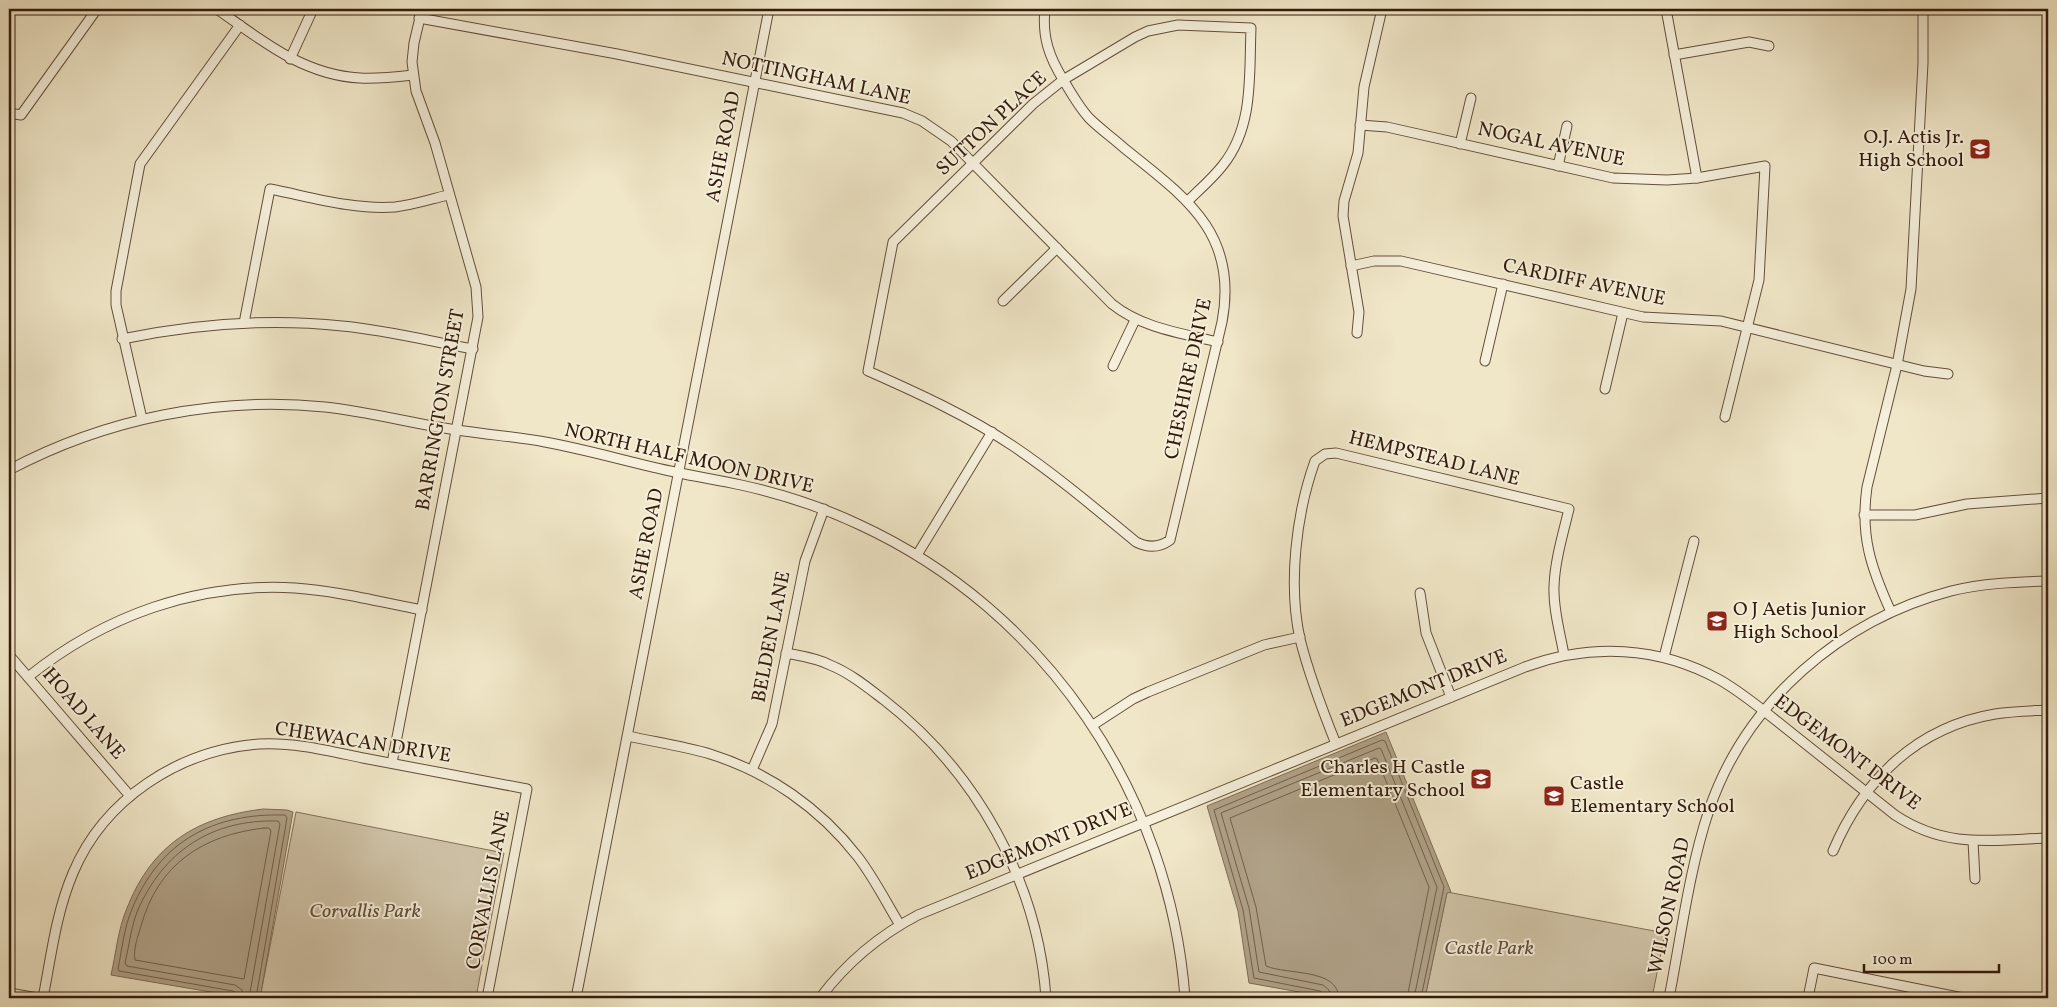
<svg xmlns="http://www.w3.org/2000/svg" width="2057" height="1007" viewBox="0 0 2057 1007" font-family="Vollkorn,serif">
  <rect width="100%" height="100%" fill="#f0e7c8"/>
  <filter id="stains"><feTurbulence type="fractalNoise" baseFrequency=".004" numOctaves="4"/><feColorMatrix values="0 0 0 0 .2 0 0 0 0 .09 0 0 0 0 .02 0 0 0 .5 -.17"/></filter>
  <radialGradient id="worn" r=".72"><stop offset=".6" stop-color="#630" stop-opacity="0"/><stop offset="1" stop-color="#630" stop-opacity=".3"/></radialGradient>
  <g fill="#d0c4a8" stroke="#82705a">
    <polygon points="296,812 504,853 483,960 481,963 482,965 476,998 260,998"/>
    <polygon points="1447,892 1665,933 1652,998 1425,998"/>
  </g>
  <g fill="#b0a288" stroke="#7e6c56">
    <polygon points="1386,732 1451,892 1447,893 1425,998 1332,998 1249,983 1238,911 1207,806"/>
    <path d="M263,809l24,1 6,2 -33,186h-14l-135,-23c5,-22 7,-46 16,-67 25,-64 70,-91 136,-99z"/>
  </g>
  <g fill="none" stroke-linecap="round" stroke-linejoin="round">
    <g stroke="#725f4a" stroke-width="1">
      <path d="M264,828h5l2,3 -27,148 -109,-19c-2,-11 3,-24 6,-34 17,-62 62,-91 123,-98z"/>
      <path d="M237,998v-4l-4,-3 -114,-20 -1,-2c4,-20 6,-41 14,-60 28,-68 81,-96 153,-94l2,3 -31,180"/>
      <path d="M244,998l-2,-8 -7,-5 -108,-19 -2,-3c4,-17 6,-35 12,-51 26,-61 75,-93 141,-91l2,3 -31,174"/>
      <polyline points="1325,998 1324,994 1320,991 1254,978 1243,910 1214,810 1382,740 1385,741 1444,887 1421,998"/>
      <polyline points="1331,998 1329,990 1323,985 1259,972 1249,908 1221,813 1379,748 1381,749 1437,887 1414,998"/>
      <path d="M1339,998c-1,-30 -52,-23 -73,-32l-10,-59 -26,-89 145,-60 2,1 52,128 -22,111"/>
    </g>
    <g stroke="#634f3a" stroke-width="11">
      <g id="minor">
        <path d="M217,9c44,31 86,66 143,69 17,1 35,-1 53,-3"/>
        <path d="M1045,9c-3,28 4,48 19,72 7,12 15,26 25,37 11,11 24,20 35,30 61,49 115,85 98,174l-52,218c-11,8 -22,8 -34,2 -40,-33 -80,-67 -123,-96 -45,-30 -95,-53 -145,-75l25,-129 140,-138 30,-24 72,-43 13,-6 30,-6 73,3c-2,47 3,98 -28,137 -10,13 -23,24 -35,36"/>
        <polyline points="1666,9 1697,178"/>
        <path d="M419,18l198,36 286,59 19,8 29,20 161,163c30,24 68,29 106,38"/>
        <polyline points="1674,55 1749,42 1769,46"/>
        <polyline points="290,59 313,9"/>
        <polyline points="9,113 21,115 97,9"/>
        <polyline points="1360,125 1387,127 1613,178 1667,180 1697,178 1765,166 1759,280 1725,417"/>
        <polyline points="1460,144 1471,98"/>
        <polyline points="1558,166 1567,126"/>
        <polyline points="1351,266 1374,261 1401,261 1643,317 1721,321 1924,371 1948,374"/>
        <polyline points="1003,301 1057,248"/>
        <path d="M244,323l26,-134c41,8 83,21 125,18 18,-2 36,-8 53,-12"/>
        <polyline points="1357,333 1359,312 1343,216 1344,201 1358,153 1364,87 1382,9"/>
        <path d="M122,339c73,-15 146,-21 220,-13 44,4 87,15 131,23"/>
        <polyline points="1485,361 1503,284"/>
        <polyline points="1113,366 1135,320"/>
        <polyline points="1605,389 1623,313"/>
        <polyline points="142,419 116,305 116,291 140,164 240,25"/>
        <path d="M9,470c96,-51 207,-74 316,-63 47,5 92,18 139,24 27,4 54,6 81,11 44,8 87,21 130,30 22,5 44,8 66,13 41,9 81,22 119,40 186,86 310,270 325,473"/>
        <polyline points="1864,515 1915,515 1967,504 2048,498"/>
        <polyline points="917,555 992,432"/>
        <polyline points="1420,593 1426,633 1451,697"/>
        <path d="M1891,612c-20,-44 -31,-76 -24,-125l30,-122 14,-76 12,-226v-54"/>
        <path d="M786,653c15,3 31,5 44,12 20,8 37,22 54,35 92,71 154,182 162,298"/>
        <polyline points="9,655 130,796"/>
        <polyline points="1664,657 1694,541"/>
        <path d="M28,677c76,-61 169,-95 267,-89 43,3 85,14 127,22"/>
        <polyline points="1093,725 1133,699 1148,692 1264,645 1300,637"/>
        <path d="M628,736c27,6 55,10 82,18 58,18 110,54 148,103 16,21 28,45 42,68"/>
        <path d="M1336,744c-14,-35 -27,-69 -36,-105 -12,-55 -4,-125 15,-178l10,-7 11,-1 233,56c-6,25 -14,51 -15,77 -1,23 6,46 10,69"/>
        <polyline points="392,763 478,317 476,287 435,143 416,91 412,62 414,43 422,9"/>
        <polyline points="752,770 772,724 805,561 824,509"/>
        <polyline points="1973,841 1975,879"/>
        <path d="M1833,851c30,-71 84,-124 162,-137 18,-3 35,-3 53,-4"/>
        <polyline points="9,993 38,998"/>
        <path d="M43,998c8,-41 13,-85 30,-125 31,-74 106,-123 186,-129 35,-2 70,7 104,14 55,10 109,21 164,31l-40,209"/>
        <polyline points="576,998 769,9"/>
        <path d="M820,998c27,-36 58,-62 98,-83l607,-248c65,-24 134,-21 195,13 26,15 50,36 73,54 34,27 68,54 102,81 51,34 96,25 153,23"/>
        <path d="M1669,998c12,-61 20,-128 40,-188 37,-109 132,-190 242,-219 32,-8 65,-9 97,-10"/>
        <polyline points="1808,998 1814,968 1963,998"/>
      </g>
    </g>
    <use href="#minor" stroke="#f5efdb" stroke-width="9"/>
  </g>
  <defs>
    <g id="school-square" transform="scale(1.125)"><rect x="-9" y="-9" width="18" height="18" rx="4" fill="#8f2418" stroke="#f5efdb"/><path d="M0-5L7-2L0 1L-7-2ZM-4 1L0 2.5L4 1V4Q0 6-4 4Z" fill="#fff"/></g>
  </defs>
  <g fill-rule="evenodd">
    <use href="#school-square" x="1980" y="149"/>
    <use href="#school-square" x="1717" y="621"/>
    <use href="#school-square" x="1481" y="779"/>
    <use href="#school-square" x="1554" y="796"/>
  </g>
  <g text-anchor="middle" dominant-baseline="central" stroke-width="4" stroke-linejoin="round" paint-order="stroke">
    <g font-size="20" fill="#341c0b" stroke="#f5efdb">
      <text transform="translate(816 79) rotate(12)">NOTTINGHAM LANE</text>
      <text transform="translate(992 124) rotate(-43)">SUTTON PLACE</text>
      <text transform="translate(1551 145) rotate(12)">NOGAL AVENUE</text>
      <text transform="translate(724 147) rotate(-79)">ASHE ROAD</text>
      <text transform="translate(1584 283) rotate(12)">CARDIFF AVENUE</text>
      <text transform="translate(1189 379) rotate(-78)">CHESHIRE DRIVE</text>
      <text transform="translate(441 410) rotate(-80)">BARRINGTON STREET</text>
      <text transform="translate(689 459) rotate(13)">NORTH HALF MOON DRIVE</text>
      <text transform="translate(1434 459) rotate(14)">HEMPSTEAD LANE</text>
      <text transform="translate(647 544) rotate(-79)">ASHE ROAD</text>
      <text transform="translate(772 637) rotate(-79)">BELDEN LANE</text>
      <text transform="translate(1424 689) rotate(-22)">EDGEMONT DRIVE</text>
      <text transform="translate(83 714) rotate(49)">HOAD LANE</text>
      <text transform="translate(363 743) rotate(9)">CHEWACAN DRIVE</text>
      <text transform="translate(1847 753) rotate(37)">EDGEMONT DRIVE</text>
      <text transform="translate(1049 842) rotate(-22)">EDGEMONT DRIVE</text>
      <text transform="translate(489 890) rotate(-79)">CORVALLIS LANE</text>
      <text transform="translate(1670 906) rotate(-78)">WILSON ROAD</text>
    </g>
    <g font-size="20" fill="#341c0b" stroke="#f5efdb" text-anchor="end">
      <text x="1964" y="138">O.J. Actis Jr.<tspan x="1964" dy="23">High School</tspan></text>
      <text x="1733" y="610" text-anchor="start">O J Aetis Junior<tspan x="1733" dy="23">High School</tspan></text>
      <text x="1465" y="768">Charles H Castle<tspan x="1465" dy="23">Elementary School</tspan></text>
      <text x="1570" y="784" text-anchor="start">Castle<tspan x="1570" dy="23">Elementary School</tspan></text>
    </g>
    <g font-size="20" font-style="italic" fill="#634e3a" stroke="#f5efdb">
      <text x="365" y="912">Corvallis Park</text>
      <text x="1489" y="949">Castle Park</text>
    </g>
  </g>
  <rect width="2057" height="1007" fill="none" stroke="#f0e7c8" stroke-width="30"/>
  <rect x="10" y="10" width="2037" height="987" fill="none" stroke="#341c0b" stroke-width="2.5"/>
  <rect x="15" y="15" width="2027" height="977" fill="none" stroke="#341c0b"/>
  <path d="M1864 964v8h135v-8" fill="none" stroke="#341c0b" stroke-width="2.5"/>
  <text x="1872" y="964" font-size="15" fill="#341c0b" stroke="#f5efdb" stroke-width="4" paint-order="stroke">100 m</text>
  <rect width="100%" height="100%" filter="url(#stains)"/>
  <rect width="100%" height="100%" fill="url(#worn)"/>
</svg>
